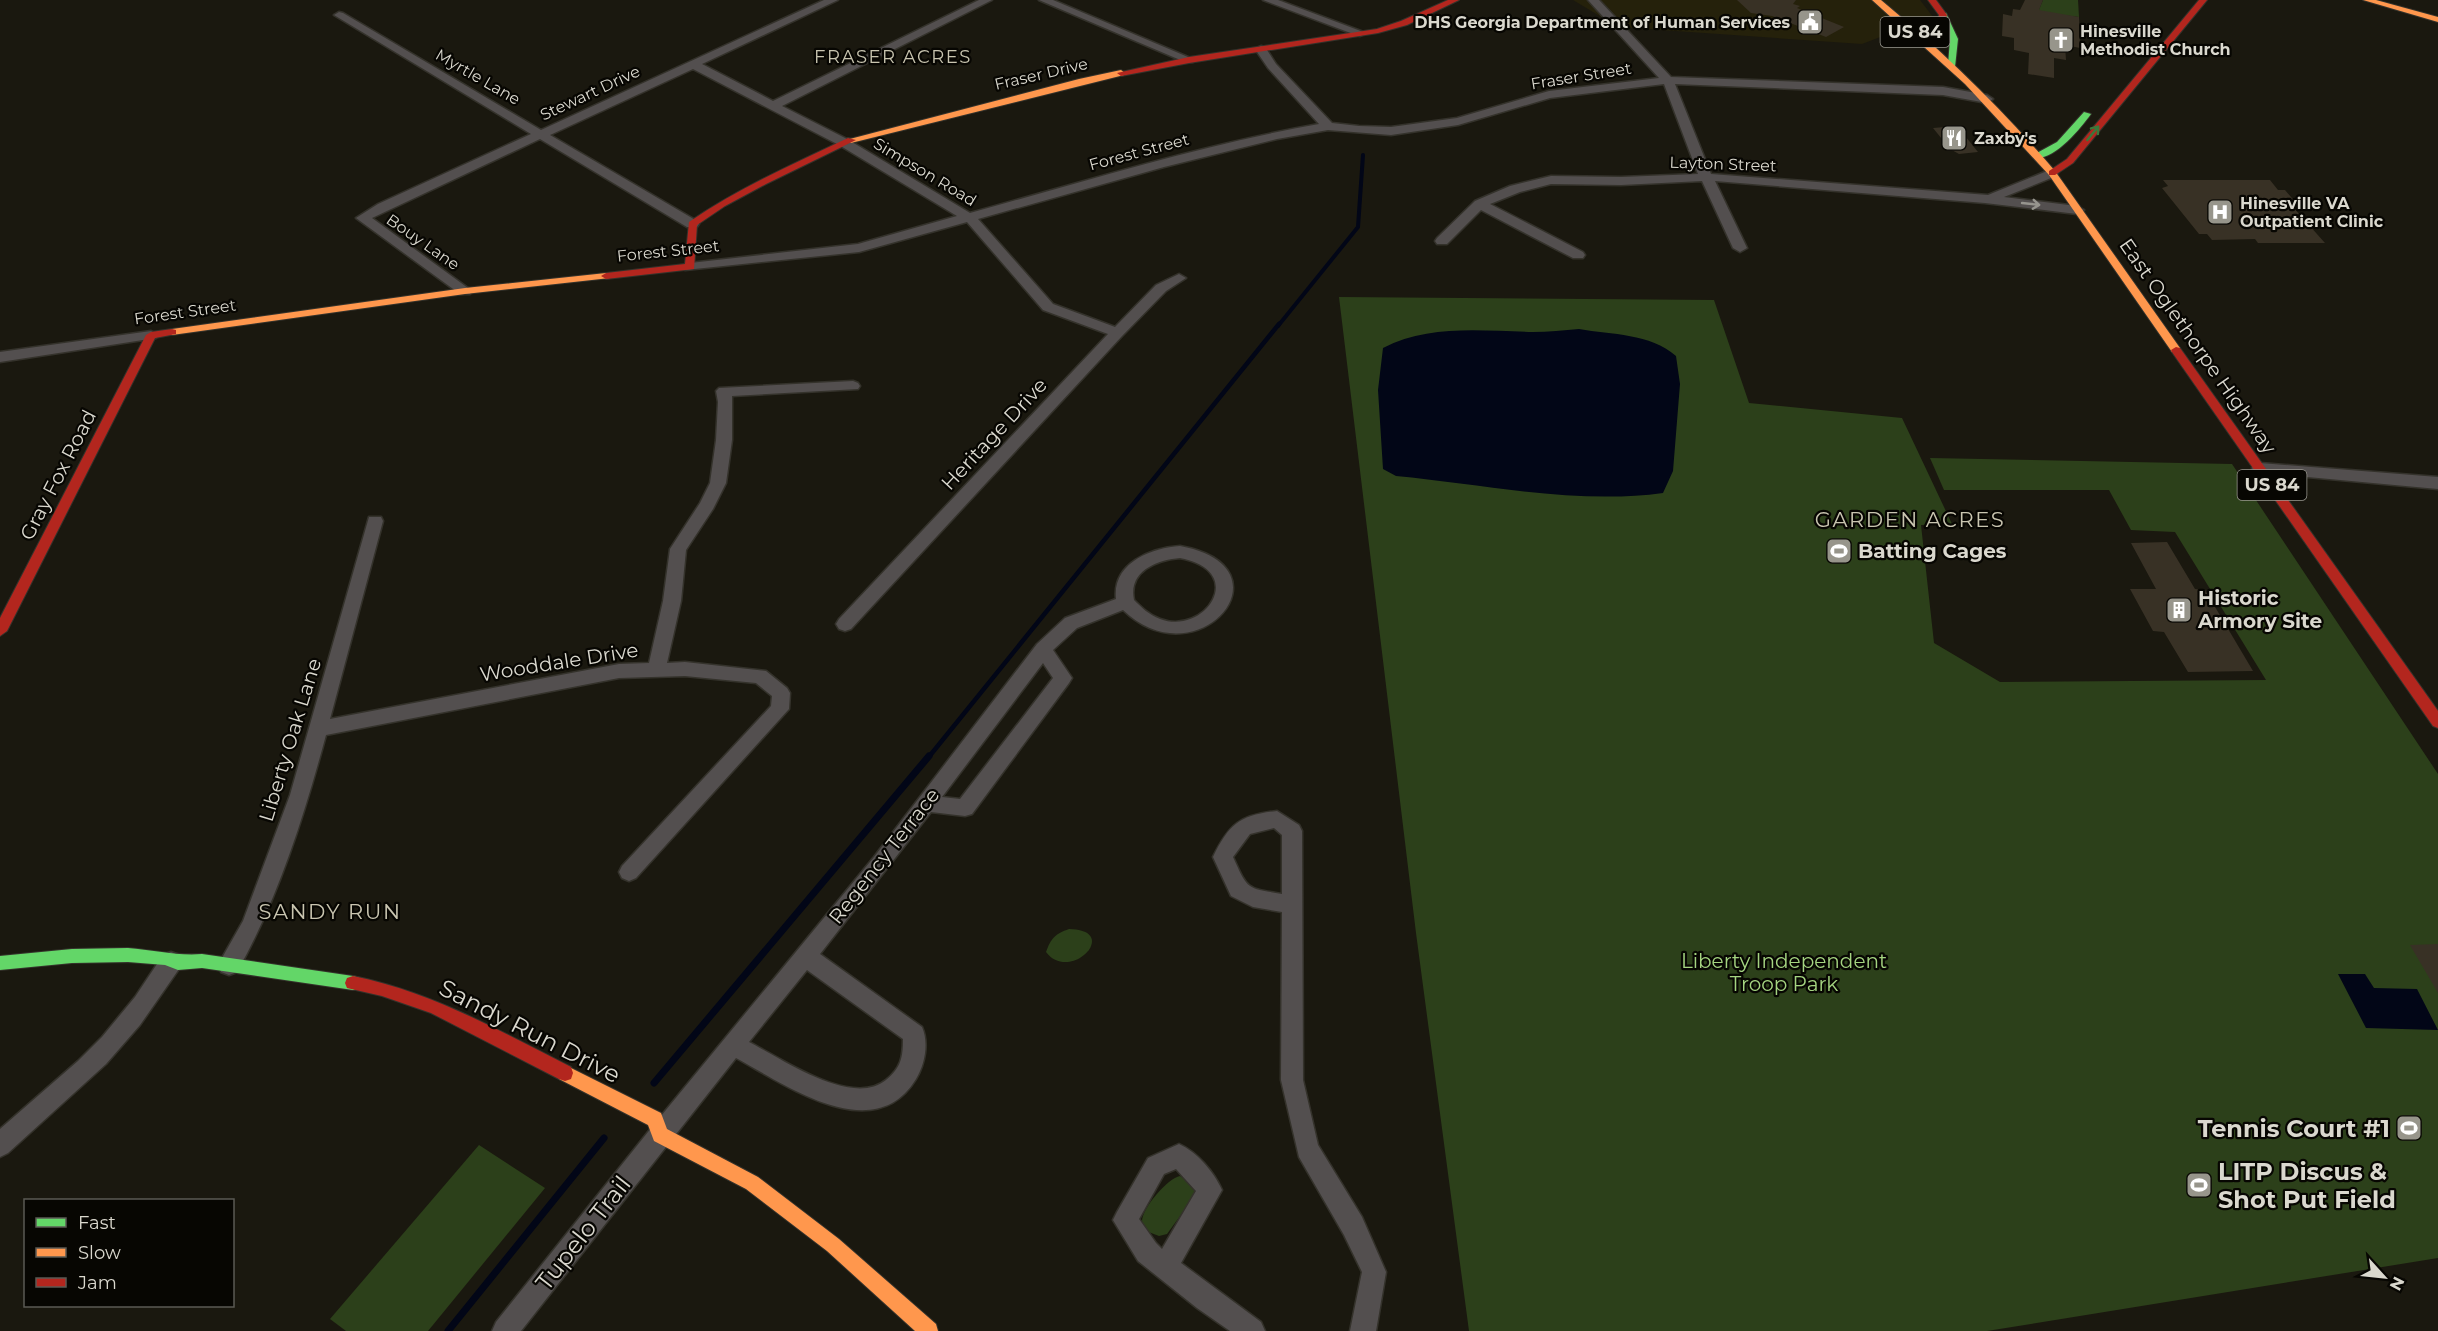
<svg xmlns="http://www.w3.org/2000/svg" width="2438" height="1331" viewBox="0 0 2438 1331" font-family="Montserrat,sans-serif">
  <rect width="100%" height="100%" fill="#1a180f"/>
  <polygon fill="#25210b" points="1573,0 1920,0 1933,17 1862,44 1618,27"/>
  <g fill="#2c401a">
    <polygon points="2043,0 2078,0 2079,17 2038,12"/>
    <polygon points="1339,297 1714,300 1749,403 1902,418 1952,524 1921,525 1934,643 2000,682 2266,680 2175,532 2131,530 2109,490 1944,490 1930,458 2232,464 2438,774 2438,1258 1987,1331 1469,1331 1416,933"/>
    <path d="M1069,929c53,1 1,55 -23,23 5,-14 9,-18 23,-23z"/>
    <polygon points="479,1145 545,1188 428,1331 346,1331 330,1319"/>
    <path d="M1180,1176l15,10 1,8 -29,40 -8,2 -13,-5c-2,-3 -3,-6 -4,-10 0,-13 26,-43 38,-45z"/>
  </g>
  <g fill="#020617">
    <path d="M1579,329c33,6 71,4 97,27l4,28 -7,87 -10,22c-86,12 -181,-9 -267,-17l-13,-7 -5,-79 5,-42c46,-24 99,-17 150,-16 15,0 31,-2 46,-3z"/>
    <polygon points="2338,974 2365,974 2374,988 2417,989 2438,1030 2366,1028"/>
  </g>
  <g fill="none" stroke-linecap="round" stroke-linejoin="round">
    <polyline stroke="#020617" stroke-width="4" points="1278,326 1358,227 1363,155"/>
    <polyline stroke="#020617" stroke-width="4.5" points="928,758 1279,324"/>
    <g stroke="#020617" stroke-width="7">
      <polyline points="654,1083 929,756"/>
      <polyline points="448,1331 604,1138"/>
    </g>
  </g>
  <g fill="#383125">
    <polygon points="1737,0 1796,0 1793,4 1800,6 1797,8 1844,27 1826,37 1772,16 1751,13"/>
    <polygon points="2025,0 2043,0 2039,10 2079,17 2080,48 2065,45 2066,60 2054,58 2054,78 2028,74 2029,53 2014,50 2014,38 2002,36 2003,14 2012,16 2013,9 2020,10"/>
    <polygon points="1957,126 1978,152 1959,154 1950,149 1933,128"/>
    <polygon points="2163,180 2270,180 2278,190 2285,190 2299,206 2292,206 2325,243 2258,243 2255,239 2212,240 2207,234 2199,234 2162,188 2168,186"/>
    <polygon points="2167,542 2195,589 2205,590 2253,671 2188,672 2164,632 2153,631 2130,589 2156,589 2131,543"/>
    <polygon points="2438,944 2438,993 2410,945"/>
  </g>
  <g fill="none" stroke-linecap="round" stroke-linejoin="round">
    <g stroke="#34322b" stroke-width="3">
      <g id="street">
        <path d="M824,0h14l-136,64 71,37 206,-101h13l-210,106 65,33 123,74c116,-32 231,-68 349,-89l-51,-56 -13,-19 6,-3 4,1 11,17 56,59 27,3 32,1 66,-9 92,-27 110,-13 -71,-78h11l72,77 272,10 44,8 6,4 -6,4 -44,-8 -268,-11 36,90 277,21 64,-26 4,1 2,3 -2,3 -52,21 73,9 7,4 -7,4 -92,-11 -270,-22 32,67 -7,4 -7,-4 -31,-67 -81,4 -70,-1 -31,8 -30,12 93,48 2,3 -2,3h-10l-92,-48 -34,34h-10l-2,-3 2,-3 38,-37 35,-15 41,-10 70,1 77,-3 -34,-90 -114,14 -92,27 -67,10 -63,-5 -51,9 -113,28 -186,52 75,85 62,23 41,-42 23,-11 7,4 -20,13 -44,45 -271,293 -6,2 -6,-2 -3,-5 3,-5 269,-285 -65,-24 -76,-88 -108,30 -174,18 -2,-3 2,-3 5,-1 168,-19 99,-28 -118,-71 -146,-76 -143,66 147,86 2,3 -2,3h-10l-147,-88 -168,79 100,73 -2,3h-10l-104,-76 22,-14 153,-70 -197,-119 5,-3 4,1 198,117z"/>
        <polygon points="1039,0 1053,0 1195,60 1193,62 1185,62"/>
        <polygon points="1263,0 1278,0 1366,33 1360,36 1356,35"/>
        <polygon points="151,331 158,335 156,338 0,362 0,352"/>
        <path d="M853,381l5,2 2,3 -2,3 -126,7v44l-6,43 -13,26 -27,41 -5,51 -14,62 18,-1 81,9 21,17 3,5 -1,16 -153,169 -7,3 -7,-3 -3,-6 3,-6 149,-160 1,-10 -16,-13 -71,-7 -66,2 -293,57c-22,81 -48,164 -89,237l-8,3 -8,-3 -3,-7 25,-44 47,-126 79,-278h12l2,4 -53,198 289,-55 30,-1 14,-62 7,-52 30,-46 10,-20 6,-43 2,-38 -2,-11 3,-3z"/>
        <polygon points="2260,463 2438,477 2438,489 2254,472 2252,468 2254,464"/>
        <path d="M1180,546c115,21 18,136 -57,64l-46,18 -24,22 19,28 -3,5 -97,131 -7,2 -34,-4 -111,142 102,73c7,16 3,37 -6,52 -42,69 -130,6 -180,-21l-215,273h-29l4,-9 156,-195 222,-270 163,-213 28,-26 51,-19c-4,-36 35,-51 64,-53zM1180,558c69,13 25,78 -20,61 -11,-4 -19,-12 -26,-19 -6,-29 23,-40 46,-42zM1043,663l10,15 -93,121 -18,-2zM807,970l96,69c0,18 -2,29 -17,41 -34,28 -104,-21 -137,-38z"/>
        <path d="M1277,811l22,14 3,6 1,249 15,65 44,72 24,55 -10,59h-26l12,-59 -18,-37 -45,-78 -18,-77 1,-168 -29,-5 -22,-11 -18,-39c16,-33 27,-42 64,-46zM1274,828l8,7v59c-36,-6 -34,-4 -49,-37l17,-23z"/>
        <polygon points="171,952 179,955 182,962 179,969 140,1025 106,1064 8,1153 0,1157 0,1129 78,1061 102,1037 135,997 163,955"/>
        <path d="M1179,1144c18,8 35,28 43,46l-41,73 80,59 4,9h-35l-33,-23 -59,-47 -25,-41 4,-8 31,-54zM1176,1169l20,22 -34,58 -6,-6 -17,-24 25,-45z"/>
      </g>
    </g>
    <g stroke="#34322b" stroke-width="2">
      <g id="fast">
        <polygon points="1940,13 1946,13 1958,39 1955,67 1948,65 1950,39 1939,15"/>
        <path d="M2084,112l7,2c-11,15 -36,46 -56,44v-4l22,-12z"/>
        <path d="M128,948c25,2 49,8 74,6l151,22 6,2 2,5 -2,5 -6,2 -151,-22 -24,2 -13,-5 -37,-3 -56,1 -72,7v-14l72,-7z"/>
      </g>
    </g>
    <g stroke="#34322b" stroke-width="2">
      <g id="slow">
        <path d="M1872,0h9c63,52 121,109 174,171l125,177v4h-8l-123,-177 -84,-91z"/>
        <polygon points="2363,0 2376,0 2438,17 2438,22"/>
        <polygon points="1121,70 1125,73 1124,75 851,143 846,140 1079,79"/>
        <polygon points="606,273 611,276 610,278 465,294 172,335 167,332 172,329 465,288"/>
        <polygon points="565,1065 661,1113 667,1129 758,1177 839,1239 936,1324 938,1331 915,1331 827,1251 746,1189 654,1141 648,1125 559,1079 557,1073 559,1067"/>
      </g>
    </g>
    <g stroke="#34322b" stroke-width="2">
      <g id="jam">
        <polygon points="1448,0 1459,0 1407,25 1378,33 1189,63 1121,76 1117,73 1189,57 1377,29 1401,21"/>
        <polygon points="1928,0 1936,0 1947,15 1946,20 1908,30 1908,26 1938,18 1939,15"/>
        <polygon points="2199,0 2207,0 2073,163 2055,175 2049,175 2049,171 2067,159"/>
        <path d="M848,138l8,2 -90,44 -41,22 -28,19 -3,44 -88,10 -5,-3 5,-3 79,-9 4,-42c50,-34 104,-58 159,-84z"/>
        <polygon points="172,329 176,330 176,334 155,338 7,631 0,636 0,618 146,335 151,332"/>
        <polygon points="2176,347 2180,348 2438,711 2438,728 2433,726 2172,352 2171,350"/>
        <path d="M353,976c79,16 147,55 218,91l2,6 -2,6 -6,2 -6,-2 -128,-66 -49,-17 -35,-8 -2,-5 2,-5z"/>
      </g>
    </g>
    <use href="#street" fill="#534f4f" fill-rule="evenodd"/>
    <use href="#fast" fill="#63d668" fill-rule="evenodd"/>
    <use href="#slow" fill="#ff974d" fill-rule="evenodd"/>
    <use href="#jam" fill="#b3261e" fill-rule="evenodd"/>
  </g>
  <defs><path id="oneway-shaft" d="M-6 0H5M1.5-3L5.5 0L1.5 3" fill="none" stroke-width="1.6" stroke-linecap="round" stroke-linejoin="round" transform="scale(1.5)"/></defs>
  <use stroke="#3a783a" href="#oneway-shaft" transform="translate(2093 133) rotate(-51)"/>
  <use stroke="#96948e" href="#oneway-shaft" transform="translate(2031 204) rotate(6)"/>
  <defs>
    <g id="civic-square" transform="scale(1.35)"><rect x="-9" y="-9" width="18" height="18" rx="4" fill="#97958b" stroke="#070602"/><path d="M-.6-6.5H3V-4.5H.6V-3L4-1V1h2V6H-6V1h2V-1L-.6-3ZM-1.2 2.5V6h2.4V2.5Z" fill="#fff"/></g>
    <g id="church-square" transform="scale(1.35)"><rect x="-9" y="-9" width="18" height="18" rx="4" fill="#97958b" stroke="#070602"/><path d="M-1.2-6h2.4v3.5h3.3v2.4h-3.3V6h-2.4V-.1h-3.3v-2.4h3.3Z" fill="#fff"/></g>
    <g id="restaurant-square" transform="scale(1.35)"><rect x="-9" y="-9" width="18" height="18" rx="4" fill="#97958b" stroke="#070602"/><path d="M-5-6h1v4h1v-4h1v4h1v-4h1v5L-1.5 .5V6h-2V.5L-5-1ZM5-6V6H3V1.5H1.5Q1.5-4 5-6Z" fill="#fff"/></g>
    <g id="hospital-square" transform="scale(1.35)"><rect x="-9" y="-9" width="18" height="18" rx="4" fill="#97958b" stroke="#070602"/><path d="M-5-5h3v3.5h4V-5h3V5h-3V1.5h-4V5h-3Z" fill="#fff"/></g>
    <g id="stadium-square" transform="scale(1.35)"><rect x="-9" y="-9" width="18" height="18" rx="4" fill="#97958b" stroke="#070602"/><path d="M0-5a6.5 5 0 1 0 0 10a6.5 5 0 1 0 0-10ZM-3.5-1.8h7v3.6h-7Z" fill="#fff"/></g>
    <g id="building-square" transform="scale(1.35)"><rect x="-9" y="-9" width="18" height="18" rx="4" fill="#97958b" stroke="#070602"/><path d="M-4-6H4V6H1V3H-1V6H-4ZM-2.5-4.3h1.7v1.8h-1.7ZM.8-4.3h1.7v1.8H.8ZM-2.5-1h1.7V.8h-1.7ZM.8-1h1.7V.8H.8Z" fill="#fff"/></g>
  </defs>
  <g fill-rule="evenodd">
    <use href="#civic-square" x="1810" y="22"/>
    <use href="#church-square" x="2061" y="40"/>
    <use href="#restaurant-square" x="1954" y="138"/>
    <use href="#hospital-square" x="2220" y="212"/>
    <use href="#stadium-square" x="1839" y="551"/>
    <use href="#building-square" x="2179" y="610"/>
    <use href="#stadium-square" x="2409" y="1128"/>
    <use href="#stadium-square" x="2199" y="1185"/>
  </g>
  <g text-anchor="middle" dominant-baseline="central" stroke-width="4.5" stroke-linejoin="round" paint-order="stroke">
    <g font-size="16" font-weight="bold" fill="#dad8ce" stroke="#070602" text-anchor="start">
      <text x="1790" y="22" text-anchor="end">DHS Georgia Department of Human Services</text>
      <text x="2080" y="31">Hinesville<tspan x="2080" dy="18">Methodist Church</tspan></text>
      <text x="1974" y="138">Zaxby's</text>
      <text x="2240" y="203">Hinesville VA<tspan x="2240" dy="18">Outpatient Clinic</tspan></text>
    </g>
    <g font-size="16" fill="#dad8ce" stroke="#070602">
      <text transform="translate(1041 74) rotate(-13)">Fraser Drive</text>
      <text transform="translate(1581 76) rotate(-9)">Fraser Street</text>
      <text transform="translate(478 77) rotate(30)">Myrtle Lane</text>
      <text transform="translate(590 93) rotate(-25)">Stewart Drive</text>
      <text transform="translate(1139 152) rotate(-15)">Forest Street</text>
      <text transform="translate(1723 164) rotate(2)">Layton Street</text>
      <text transform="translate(925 172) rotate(31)">Simpson Road</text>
      <text transform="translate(423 242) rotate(35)">Bouy Lane</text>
      <text transform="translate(668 251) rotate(-6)">Forest Street</text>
      <text transform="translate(185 312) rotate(-8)">Forest Street</text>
    </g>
    <g fill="#070602" stroke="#9b9991" stroke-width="1.5">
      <rect x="1880.5" y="17" width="69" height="30" rx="4.5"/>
      <rect x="2237.5" y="470" width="69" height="30" rx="4.5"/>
    </g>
    <g font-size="18" font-weight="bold" fill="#dad8ce">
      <text x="1915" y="32">US 84</text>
      <text x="2272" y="485">US 84</text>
    </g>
    <g font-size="18" letter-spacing="1.5" fill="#c9c5b0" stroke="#070602">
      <text x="893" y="57">FRASER ACRES</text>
    </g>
    <g font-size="20" fill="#dad8ce" stroke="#070602">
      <text transform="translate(2198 346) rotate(55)">East Oglethorpe Highway</text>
      <text transform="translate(994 434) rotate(-47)">Heritage Drive</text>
      <text transform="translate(58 475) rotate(-63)">Gray Fox Road</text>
      <text transform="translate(559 662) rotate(-9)">Wooddale Drive</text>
      <text transform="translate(290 740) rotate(-73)">Liberty Oak Lane</text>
      <text transform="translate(884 856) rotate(-52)">Regency Terrace</text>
    </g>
    <g font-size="20" font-weight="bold" fill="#dad8ce" stroke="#070602" text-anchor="start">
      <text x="1858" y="551">Batting Cages</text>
      <text x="2198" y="598">Historic<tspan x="2198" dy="23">Armory Site</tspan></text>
    </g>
    <g font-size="20" fill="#a5d581" stroke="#070602">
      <text x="1784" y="961">Liberty Independent<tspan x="1784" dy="23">Troop Park</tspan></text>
    </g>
    <g font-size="21" letter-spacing="1.5" fill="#c9c5b0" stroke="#070602">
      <text x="1910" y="519">GARDEN ACRES</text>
      <text x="330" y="911">SANDY RUN</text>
    </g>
    <g font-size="24" fill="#dad8ce" stroke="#070602">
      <text transform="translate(530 1031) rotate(27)">Sandy Run Drive</text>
      <text transform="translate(583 1233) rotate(-52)">Tupelo Trail</text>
    </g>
    <g font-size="24" font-weight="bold" fill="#dad8ce" stroke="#070602" text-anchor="end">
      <text x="2390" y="1128">Tennis Court #1</text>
      <text x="2218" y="1171" text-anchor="start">LITP Discus &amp;<tspan x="2218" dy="28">Shot Put Field</tspan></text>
    </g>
  </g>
  <rect x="24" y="1199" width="210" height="108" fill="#070602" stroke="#5b5a54" stroke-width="1.5"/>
  <rect x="36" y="1218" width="30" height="9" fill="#63d668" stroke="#5b5a54" stroke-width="1.5"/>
  <text x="78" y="1229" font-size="18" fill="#dad8ce">Fast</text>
  <rect x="36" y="1248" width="30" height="9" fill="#ff974d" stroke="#5b5a54" stroke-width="1.5"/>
  <text x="78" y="1259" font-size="18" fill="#dad8ce">Slow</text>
  <rect x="36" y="1278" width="30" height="9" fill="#b3261e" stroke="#5b5a54" stroke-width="1.5"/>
  <text x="78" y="1289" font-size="18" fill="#dad8ce">Jam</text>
  <g transform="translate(2384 1277) rotate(117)" stroke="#070602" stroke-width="4.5" paint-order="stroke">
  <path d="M0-4.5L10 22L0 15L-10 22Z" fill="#dad8ce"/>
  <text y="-9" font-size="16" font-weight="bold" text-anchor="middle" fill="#dad8ce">N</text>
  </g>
</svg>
